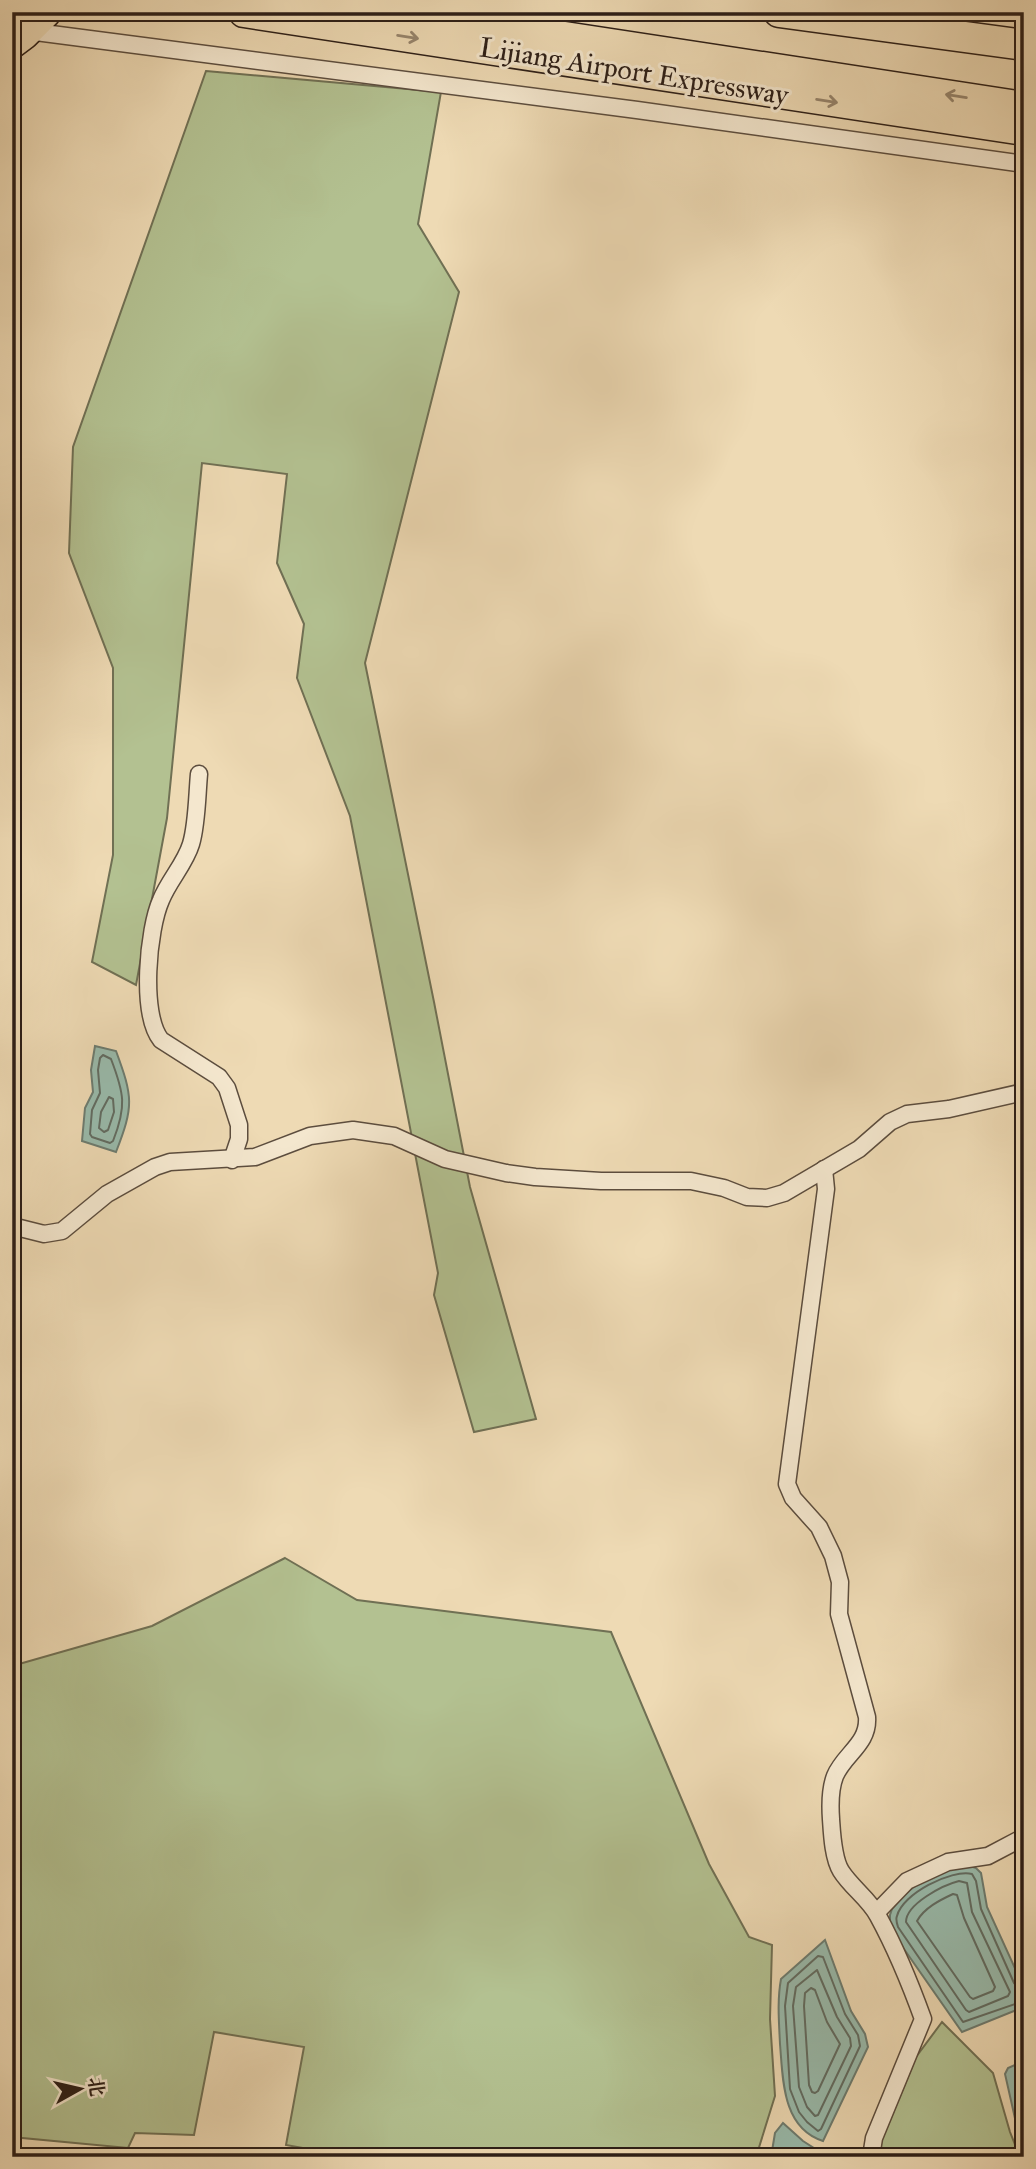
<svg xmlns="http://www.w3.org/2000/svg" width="1036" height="2169" viewBox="0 0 1036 2169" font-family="'IM FELL Great Primer','Noto Serif SC',serif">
  <rect width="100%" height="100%" fill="#eedab4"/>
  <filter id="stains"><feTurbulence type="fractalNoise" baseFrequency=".00286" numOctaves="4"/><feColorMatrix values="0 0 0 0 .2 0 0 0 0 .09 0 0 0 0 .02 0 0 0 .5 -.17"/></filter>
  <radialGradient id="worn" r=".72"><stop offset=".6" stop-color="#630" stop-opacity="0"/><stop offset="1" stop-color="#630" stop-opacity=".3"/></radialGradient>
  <g fill="#b3c191" stroke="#707054" stroke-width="2">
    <polygon points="206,71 441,92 418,224 459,292 365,663 434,1002 470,1187 536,1419 474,1432 434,1295 438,1273 350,816 297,678 304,624 277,563 287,474 202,463 167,818 136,985 92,962 113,855 113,668 69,553 73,447"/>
    <polygon points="285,1558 357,1600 611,1632 709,1864 749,1937 772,1945 770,2019 775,2096 756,2157 353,2157 286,2145 304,2047 214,2032 194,2135 135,2133 128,2148 12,2137 12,1666 152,1626"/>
    <polygon points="942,2022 993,2073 1010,2132 1020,2157 876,2157 878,2149 916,2057"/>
  </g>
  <g fill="#99bbac" stroke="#6d7c70" stroke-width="2">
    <polygon points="958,12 1024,12 1024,18"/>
    <path d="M95,1046l21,5c17,46 18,55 0,101l-34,-11 3,-33 8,-16 -2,-22z"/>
    <polygon points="970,1866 976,1868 981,1873 987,1907 1024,1988 1024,2007 962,2032 890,1929 890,1915 892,1909 905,1894 926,1877 944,1869"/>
    <path d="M825,1940l26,71 14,23 3,13 -45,94c-41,-13 -40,-62 -43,-97 -1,-22 -3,-43 1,-65z"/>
    <polygon points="1024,2061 1024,2154 1023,2154 1005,2074 1008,2068"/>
    <polygon points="783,2123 803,2141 820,2152 822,2157 771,2157 775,2133"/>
  </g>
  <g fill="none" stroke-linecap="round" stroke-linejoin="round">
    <g stroke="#626c62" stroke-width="2">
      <path d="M103,1055l8,4c13,34 16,47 2,82l-3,2 -18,-6 -2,-3 2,-24 8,-17 -2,-23 2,-12z"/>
      <polygon points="109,1097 113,1099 114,1112 108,1130 104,1132 99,1128 101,1112"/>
      <path d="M959,1881l8,2 5,29 38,80 -2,4 -39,16 -3,-2 -60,-88c0,-18 37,-37 53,-41z"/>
      <path d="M953,1894l4,1 7,23 31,69 -2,4 -20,8 -3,-2 -53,-76c7,-13 23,-21 36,-27z"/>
      <polygon points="818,1956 823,1957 845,2014 858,2035 860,2046 821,2129 818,2131 807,2122 799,2112 790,2089 785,2006 788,1983"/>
      <polygon points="817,1970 837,2017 850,2038 851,2046 818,2115 815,2116 807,2107 799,2087 793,2006 796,1987"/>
      <polygon points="811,1988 815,1990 827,2022 840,2044 818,2091 815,2093 812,2092 809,2085 804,2006 805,1993"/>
      <path d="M1024,1988l-6,-1 -4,-4 -33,-74 -5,-28 -4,-7c-21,-5 -70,20 -75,42 -1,2 0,8 1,11l65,95 61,-21"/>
    </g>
    <g stroke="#5c4d3e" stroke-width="19">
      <g id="street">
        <polyline points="28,31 637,110 1024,164"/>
        <path d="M199,774c-2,22 -2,50 -8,70 -6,20 -22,36 -30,56 -13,29 -21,114 0,140l58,37 8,11 12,37v14l-7,21"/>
        <path d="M824,1169l2,20 -39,295 6,14 26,29 14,29 7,26 -1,32 28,103c2,27 -23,37 -32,59 -5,13 -5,29 -4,43 1,15 2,39 10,52 10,16 28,28 37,45 18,33 32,67 45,103l-49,119 -3,19"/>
        <polyline points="12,1226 44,1234 62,1231 107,1194 155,1167 170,1162 255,1157 310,1136 353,1130 394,1136 445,1159 506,1173 535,1177 601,1181 691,1181 724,1188 747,1197 767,1198 784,1193 859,1149 890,1122 907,1114 949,1109 1024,1092"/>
        <polyline points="877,1912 907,1881 948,1862 988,1856 1024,1837"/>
      </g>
    </g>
    <g stroke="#2c1e17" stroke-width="33">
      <g id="highway">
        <polyline points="244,12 1024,130"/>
        <polyline points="401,12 1024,107"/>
        <polyline points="779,12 1024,45"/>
        <polyline points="12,43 24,34 46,12"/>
      </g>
    </g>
    <use href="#street" stroke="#f4e7ce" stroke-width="16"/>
    <use href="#highway" stroke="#eedab4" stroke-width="30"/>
  </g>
  <defs><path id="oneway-shaft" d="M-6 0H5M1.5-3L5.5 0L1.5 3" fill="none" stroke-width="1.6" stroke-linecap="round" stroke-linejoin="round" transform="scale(1.75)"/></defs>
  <g stroke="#97856d">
    <use href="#oneway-shaft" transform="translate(408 37) rotate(9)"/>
    <use href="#oneway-shaft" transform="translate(956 96) rotate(-171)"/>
    <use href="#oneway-shaft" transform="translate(827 101) rotate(9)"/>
  </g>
  <g text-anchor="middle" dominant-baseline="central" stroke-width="6" stroke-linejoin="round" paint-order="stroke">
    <g font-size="28" fill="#2c1e17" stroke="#f4e7ce">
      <text transform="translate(634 71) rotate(9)">Lijiang Airport Expressway</text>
    </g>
  </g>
  <rect width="1036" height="2169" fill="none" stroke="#eedab4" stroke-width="42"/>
  <rect x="14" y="14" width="1008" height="2141" fill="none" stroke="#2c1e17" stroke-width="3.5"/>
  <rect x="21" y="21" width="994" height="2127" fill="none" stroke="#2c1e17" stroke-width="2"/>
  <g transform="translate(80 2089) rotate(82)" stroke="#f4e7ce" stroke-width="5" paint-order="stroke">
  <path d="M0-5L12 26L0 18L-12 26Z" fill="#2c1e17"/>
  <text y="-10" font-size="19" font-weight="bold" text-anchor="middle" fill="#2c1e17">北</text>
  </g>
  <rect width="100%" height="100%" filter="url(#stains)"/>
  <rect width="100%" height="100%" fill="url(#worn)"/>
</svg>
